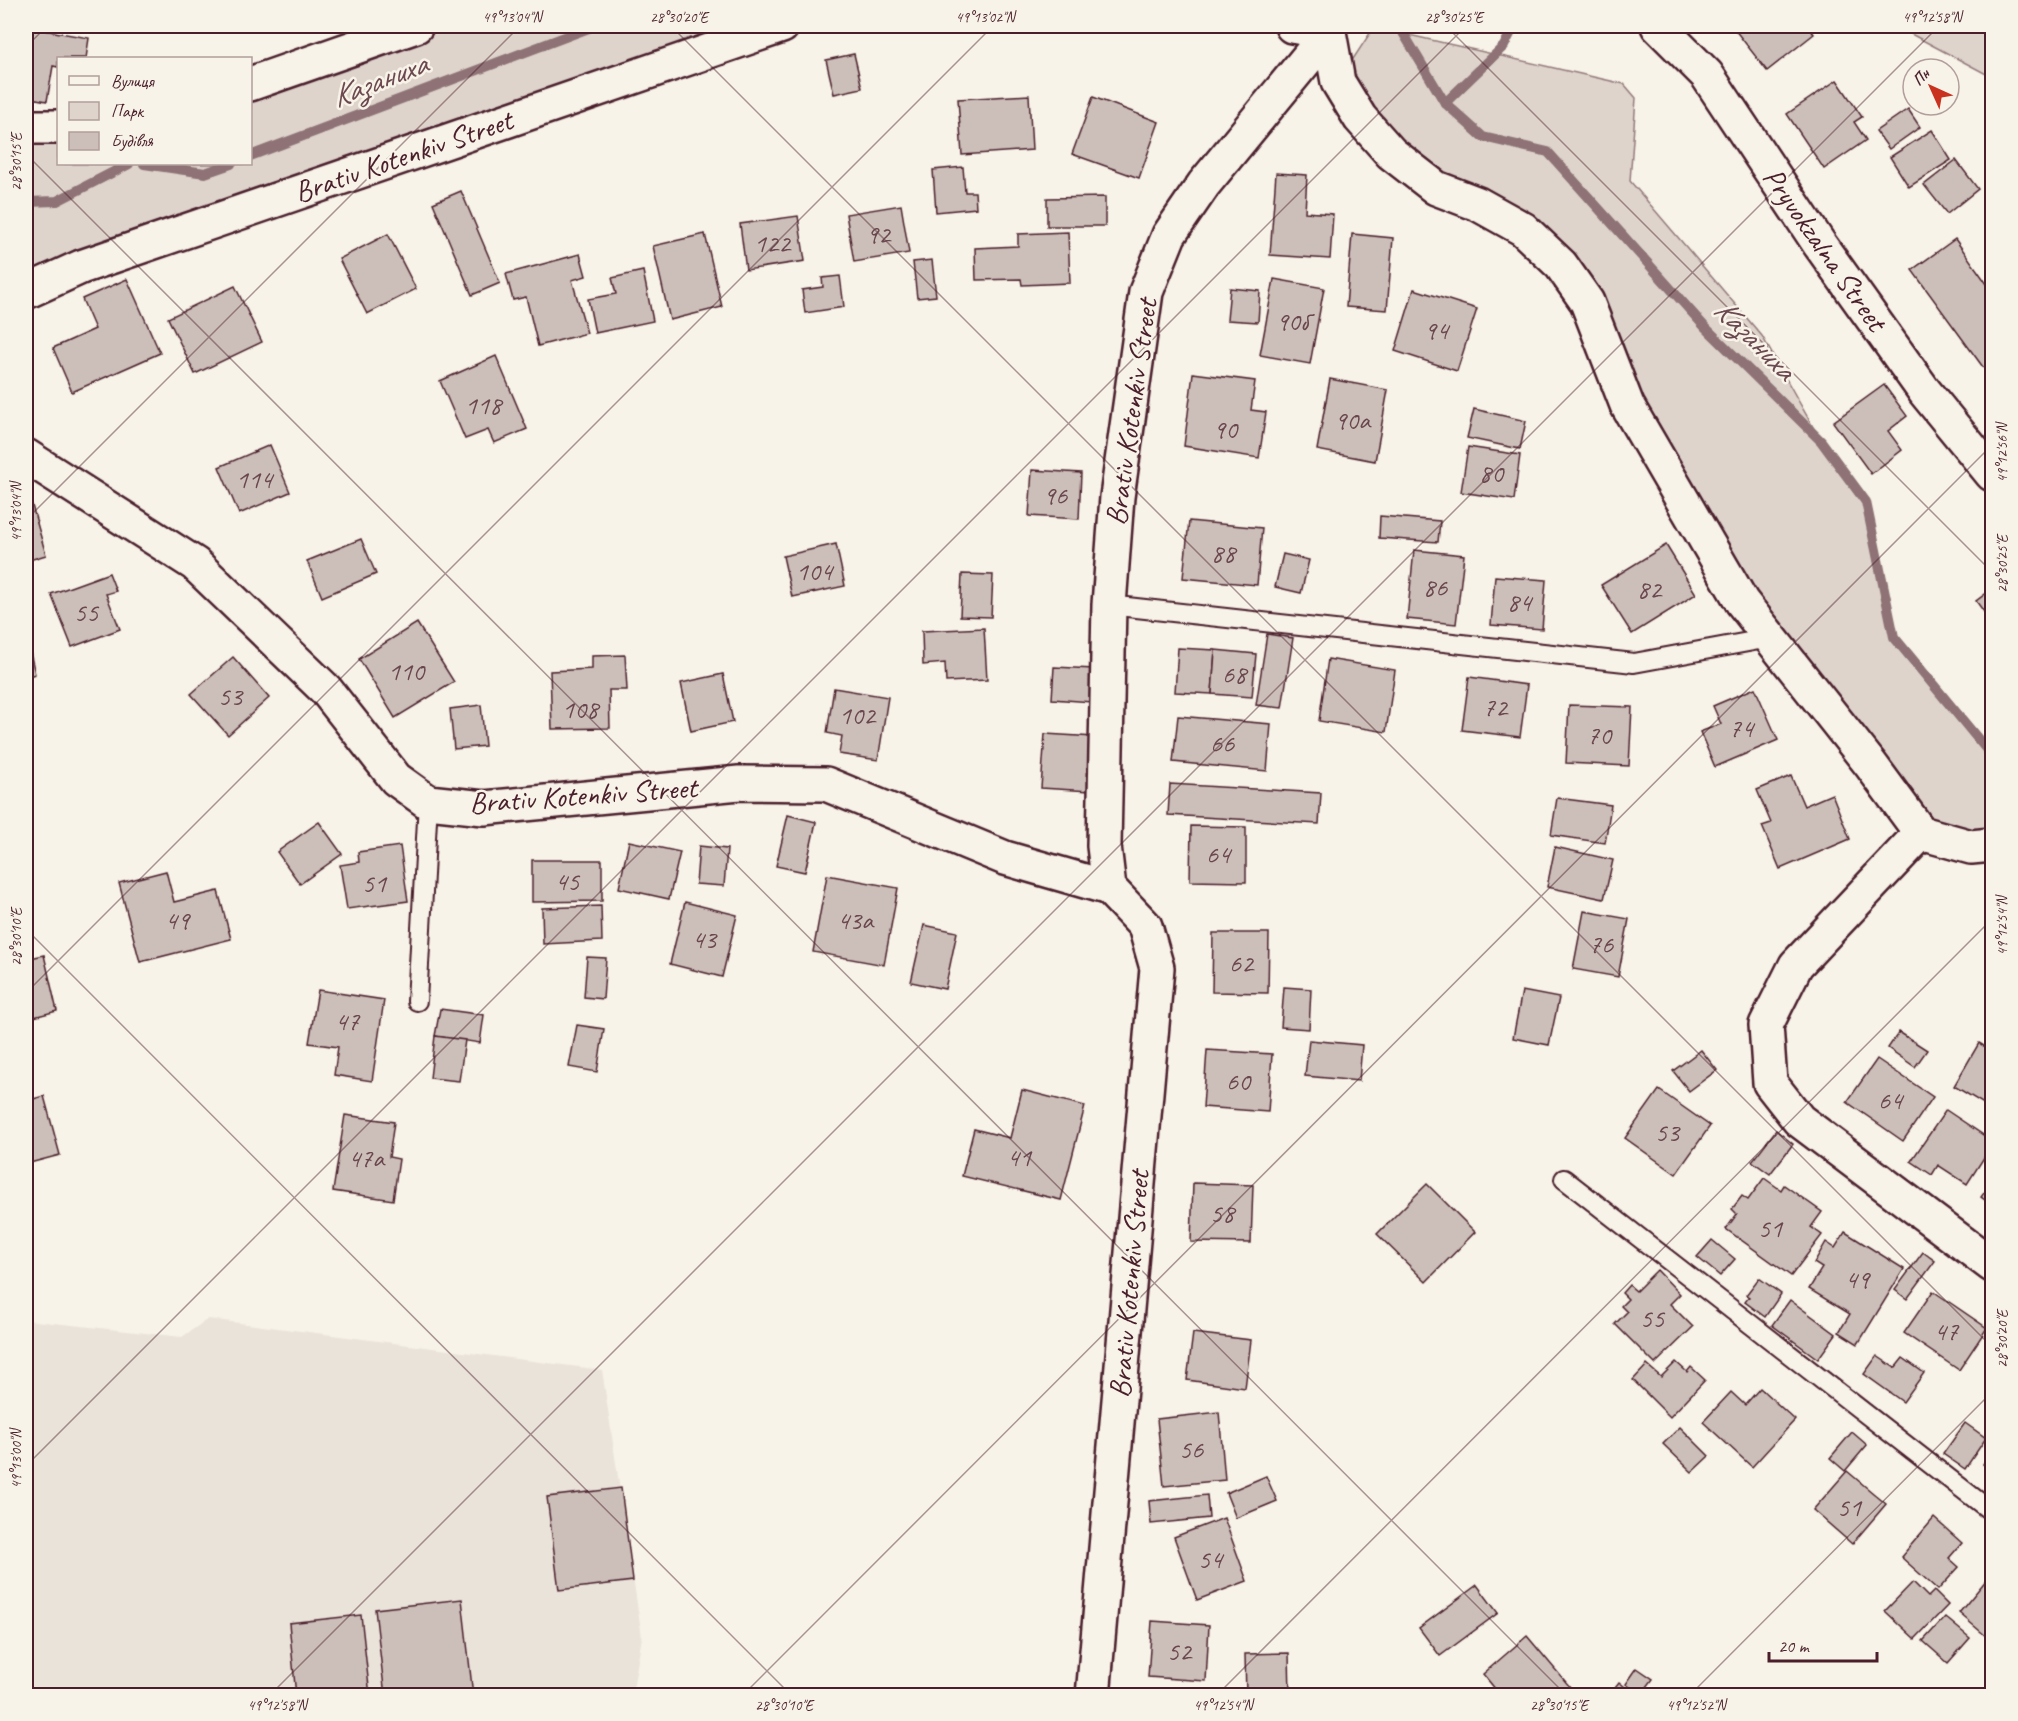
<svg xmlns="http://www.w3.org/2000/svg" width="2018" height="1721" viewBox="0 0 2018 1721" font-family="Caveat,sans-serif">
  <rect width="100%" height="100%" fill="#f7f3e8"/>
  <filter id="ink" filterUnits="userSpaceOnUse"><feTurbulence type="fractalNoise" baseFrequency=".0167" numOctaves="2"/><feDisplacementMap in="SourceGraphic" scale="12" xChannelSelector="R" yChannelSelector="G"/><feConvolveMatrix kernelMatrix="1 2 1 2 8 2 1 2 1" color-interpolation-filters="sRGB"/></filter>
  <g filter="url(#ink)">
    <polygon fill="#eae3da" points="208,1319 602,1370 642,1637 632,1695 26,1696 26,1320 182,1337"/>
    <g fill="#ded4cc" stroke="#947a7c" stroke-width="1.5">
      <polygon points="416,26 782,26 26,292 26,127 58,127 58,164 250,164 251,84"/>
      <polygon points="1896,26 1992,26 1992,78 1992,77"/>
      <polygon points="1374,27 1624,84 1636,98 1630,181 1762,336 1821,441 1866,502 1894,637 1992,756 1992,834 1921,833 1742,602 1561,265 1436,188 1338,82"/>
    </g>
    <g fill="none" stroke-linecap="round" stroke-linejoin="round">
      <g stroke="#8e7275" stroke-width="10">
        <polyline points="1399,26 1445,103 1483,137 1548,152 1705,327 1821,441 1866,502 1894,637 1992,756"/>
        <polyline points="1445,103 1504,46 1514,26"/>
        <polyline points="250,156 594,26"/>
        <polyline points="144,164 205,173 231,164"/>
        <polyline points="26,202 57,201 129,164"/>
      </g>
    </g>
    <g fill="#ccbfb9" stroke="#4a1f2b" stroke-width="1.5">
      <polygon points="1741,26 1807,26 1814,34 1767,71 1735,30"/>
      <polygon points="26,27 89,38 86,58 58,58 58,67 53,66 47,101 26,97"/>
      <polygon points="854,54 862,88 834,94 826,60"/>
      <polygon points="1837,80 1862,117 1854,122 1866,140 1824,169 1787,114"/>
      <polygon points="1029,95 1032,150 962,155 958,99"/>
      <polygon points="1093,97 1159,122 1139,178 1072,154"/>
      <polygon points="1908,109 1920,127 1889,149 1876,131"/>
      <polygon points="1932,130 1951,160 1909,187 1890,157"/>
      <polygon points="1956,160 1978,189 1947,214 1924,185"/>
      <polygon points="963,167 965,192 975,192 976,208 936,212 933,170"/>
      <polygon points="1276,173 1307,175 1305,212 1333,214 1330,259 1270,255"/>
      <polygon points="461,191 500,283 472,295 433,203"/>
      <polygon points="1105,197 1105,226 1047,226 1047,198"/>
      <polygon points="901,205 909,253 854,262 846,214"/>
      <polygon points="798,216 805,261 746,270 740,224"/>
      <polygon points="1068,232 1070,283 1022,285 1021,279 976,280 975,248 1018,246 1018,234"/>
      <polygon points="388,234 416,289 367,314 339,259"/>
      <polygon points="705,234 722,307 670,320 653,246"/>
      <polygon points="1352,234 1393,238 1387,310 1346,307"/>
      <polygon points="1955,239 1992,291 1992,377 1991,378 1912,270"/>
      <polygon points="580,254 586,276 572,280 587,333 538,346 526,297 513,300 506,274"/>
      <polygon points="932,260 936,296 917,298 913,262"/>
      <polygon points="643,271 653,321 595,333 588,299 616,294 612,278"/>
      <polygon points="840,276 844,307 805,313 802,290 823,287 822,278"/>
      <polygon points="127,279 160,353 72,392 53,348 95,329 82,299"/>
      <polygon points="1274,279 1324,288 1310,364 1260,355"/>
      <polygon points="235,286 262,342 195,374 168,318"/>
      <polygon points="1230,288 1260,291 1258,322 1227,320"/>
      <polygon points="1414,289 1477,309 1457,371 1395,351"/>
      <polygon points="496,356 527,429 494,443 488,430 465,439 440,381"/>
      <polygon points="1193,373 1255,381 1251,410 1266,412 1259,458 1184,446"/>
      <polygon points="1330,379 1388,390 1375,461 1317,450"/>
      <polygon points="1884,385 1907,416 1888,431 1902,450 1871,474 1833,422"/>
      <polygon points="1474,409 1526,421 1520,449 1467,438"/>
      <polygon points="270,445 290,492 239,514 219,467"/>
      <polygon points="1468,447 1520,455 1514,500 1461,492"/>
      <polygon points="1032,470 1081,473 1079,519 1029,516"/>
      <polygon points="31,502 46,555 26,561 26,504"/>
      <polygon points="1380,516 1440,521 1438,542 1379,538"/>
      <polygon points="1189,521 1262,528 1257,585 1183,578"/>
      <polygon points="361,539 376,574 322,597 307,561"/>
      <polygon points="836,544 845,586 792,597 783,556"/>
      <polygon points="1666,545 1696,594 1632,634 1601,585"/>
      <polygon points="1414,550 1464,555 1456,624 1407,619"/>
      <polygon points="1283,554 1309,560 1301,593 1275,587"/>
      <polygon points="109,573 116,591 106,594 120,629 72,647 51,594"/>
      <polygon points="962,574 993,575 991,617 960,616"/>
      <polygon points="1495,576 1546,580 1542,629 1491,625"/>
      <polygon points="1992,589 1992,623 1976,601"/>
      <polygon points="417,623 454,682 395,718 359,659"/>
      <polygon points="984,628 987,680 946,682 945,663 923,665 922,631"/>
      <polygon points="26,634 35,674 26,677"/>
      <polygon points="1267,634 1293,638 1282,708 1256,705"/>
      <polygon points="1178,648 1215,650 1212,694 1175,692"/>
      <polygon points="1215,650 1256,654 1252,697 1212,694"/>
      <polygon points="625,655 627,690 609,690 610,728 552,729 550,671 592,669 592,656"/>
      <polygon points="233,657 269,698 228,735 191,694"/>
      <polygon points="1328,659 1395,670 1386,732 1319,721"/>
      <polygon points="1054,667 1094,669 1092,702 1052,699"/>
      <polygon points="723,674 733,722 691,731 681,683"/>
      <polygon points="1469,677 1527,685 1520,737 1462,730"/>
      <polygon points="834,688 888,697 878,760 839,754 842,736 827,733"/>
      <polygon points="1755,688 1778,740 1715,767 1700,732 1721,724 1713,706"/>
      <polygon points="481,705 485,746 454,749 450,709"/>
      <polygon points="1569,705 1632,707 1629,766 1566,763"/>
      <polygon points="1178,716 1271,724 1267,771 1173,762"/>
      <polygon points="1045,734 1095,737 1090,791 1041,788"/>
      <polygon points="1791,776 1804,806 1832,794 1850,839 1780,869 1762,826 1771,823 1757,790"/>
      <polygon points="1170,784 1321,793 1319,824 1168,815"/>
      <polygon points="1557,798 1611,805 1605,843 1551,835"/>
      <polygon points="788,815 816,822 805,872 776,866"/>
      <polygon points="319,822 342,854 300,884 277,852"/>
      <polygon points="1191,826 1246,827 1246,882 1190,881"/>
      <polygon points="629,841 680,852 669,899 619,888"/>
      <polygon points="400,846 408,901 347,909 340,865 359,862 358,852"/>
      <polygon points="699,846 727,849 724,886 696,884"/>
      <polygon points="1555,847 1613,860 1604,899 1547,887"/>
      <polygon points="532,860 602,860 602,901 532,902"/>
      <polygon points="166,871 174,902 218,891 231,939 140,962 119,883"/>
      <polygon points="827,875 898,888 884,965 813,952"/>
      <polygon points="685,902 737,915 722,977 670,964"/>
      <polygon points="601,906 602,941 543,944 542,908"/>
      <polygon points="1584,911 1629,919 1618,977 1573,969"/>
      <polygon points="924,925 957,932 945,989 911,982"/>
      <polygon points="1213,933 1269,933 1268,993 1212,992"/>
      <polygon points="44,955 57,1011 26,1019 26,959"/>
      <polygon points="587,957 606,958 603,999 584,997"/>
      <polygon points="1284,987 1311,989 1309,1029 1281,1027"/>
      <polygon points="318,990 384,1000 372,1081 334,1075 338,1047 309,1043"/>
      <polygon points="1522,991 1559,998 1549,1045 1513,1038"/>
      <polygon points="440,1009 484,1015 480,1043 435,1036"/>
      <polygon points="577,1025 604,1029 597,1072 569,1067"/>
      <polygon points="1899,1032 1927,1050 1915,1067 1888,1048"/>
      <polygon points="435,1036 465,1040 459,1081 430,1078"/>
      <polygon points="1309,1040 1362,1045 1359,1081 1305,1076"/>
      <polygon points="1979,1043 1992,1051 1992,1109 1954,1086"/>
      <polygon points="1207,1050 1272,1054 1268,1112 1203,1107"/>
      <polygon points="1701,1050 1717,1070 1689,1091 1673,1071"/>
      <polygon points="1877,1059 1933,1097 1903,1141 1847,1102"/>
      <polygon points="1022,1090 1085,1106 1061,1200 962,1176 974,1129 1010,1138"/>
      <polygon points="1659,1090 1710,1126 1676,1174 1625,1138"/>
      <polygon points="44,1096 60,1155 26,1164 26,1101"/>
      <polygon points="1946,1110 1992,1141 1992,1145 1967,1184 1938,1165 1932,1175 1911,1161"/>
      <polygon points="345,1115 394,1122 389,1157 399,1159 393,1200 333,1191"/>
      <polygon points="1776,1130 1793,1144 1770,1174 1752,1161"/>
      <polygon points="1764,1178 1781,1190 1784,1185 1822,1212 1811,1227 1822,1235 1791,1276 1726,1229 1737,1214 1732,1209 1742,1196 1748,1200"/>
      <polygon points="1992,1182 1992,1205 1981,1197"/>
      <polygon points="1193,1183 1253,1185 1251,1243 1191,1242"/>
      <polygon points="1427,1184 1475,1232 1426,1282 1377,1234"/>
      <polygon points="1845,1232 1904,1269 1858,1344 1839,1332 1850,1314 1809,1289 1822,1268 1814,1263 1826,1242 1835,1248"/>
      <polygon points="1712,1240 1735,1259 1720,1276 1697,1257"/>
      <polygon points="1923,1252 1935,1261 1907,1299 1895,1290"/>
      <polygon points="1657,1270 1680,1294 1670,1304 1693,1327 1655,1364 1615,1324 1627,1312 1621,1306 1628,1299 1622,1293 1629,1285 1636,1291"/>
      <polygon points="1759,1278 1781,1294 1765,1317 1745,1302 1749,1297 1746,1295"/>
      <polygon points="1933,1291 1987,1328 1959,1370 1904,1333"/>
      <polygon points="1790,1300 1836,1334 1818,1359 1772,1325"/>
      <polygon points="1193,1333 1251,1340 1245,1388 1187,1380"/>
      <polygon points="1877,1356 1895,1368 1903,1358 1924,1373 1903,1402 1864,1374"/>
      <polygon points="1676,1362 1687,1372 1691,1367 1705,1380 1670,1417 1633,1380 1647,1365 1661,1377"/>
      <polygon points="1760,1388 1795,1420 1752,1467 1703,1422 1731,1392 1745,1405"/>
      <polygon points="1219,1412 1225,1480 1164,1486 1157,1419"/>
      <polygon points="1965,1423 1986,1438 1965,1469 1943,1454"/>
      <polygon points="1680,1427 1709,1456 1692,1472 1663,1444"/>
      <polygon points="1852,1432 1867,1445 1845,1471 1830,1458"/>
      <polygon points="1992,1451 1992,1470 1983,1464"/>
      <polygon points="1847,1471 1886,1504 1852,1544 1813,1510"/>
      <polygon points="1266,1476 1277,1501 1236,1518 1226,1493"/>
      <polygon points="621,1488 633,1581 559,1590 547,1497"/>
      <polygon points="1207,1495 1209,1518 1151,1524 1149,1501"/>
      <polygon points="1224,1518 1247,1581 1197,1600 1174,1537"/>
      <polygon points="1934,1518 1962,1543 1949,1558 1959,1567 1938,1590 1901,1557"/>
      <polygon points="1992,1573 1992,1631 1987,1637 1959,1613"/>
      <polygon points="1913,1582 1928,1597 1934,1591 1948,1605 1915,1639 1885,1611"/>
      <polygon points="1477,1585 1498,1613 1440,1656 1419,1628"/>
      <polygon points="462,1599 473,1696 385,1696 375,1609"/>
      <polygon points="361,1615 370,1696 296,1696 289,1623"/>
      <polygon points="1945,1617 1970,1638 1948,1663 1923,1641"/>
      <polygon points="1152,1621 1209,1625 1206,1681 1148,1677"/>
      <polygon points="1527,1636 1576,1694 1575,1696 1501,1696 1483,1674"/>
      <polygon points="1289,1653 1290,1696 1246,1696 1245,1654"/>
      <polygon points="1637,1668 1653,1679 1641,1695 1626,1684"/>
      <polygon points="1619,1682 1636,1696 1608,1696"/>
    </g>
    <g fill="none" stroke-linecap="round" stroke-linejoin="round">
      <g stroke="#4a1f2b" stroke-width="22">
        <g id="lane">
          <polyline points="1109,605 1634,663 1770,638"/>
          <polyline points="417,1001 428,802"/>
          <polyline points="1564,1179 1992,1512"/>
        </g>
      </g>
      <g stroke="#4a1f2b" stroke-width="38">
        <g id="street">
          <polyline points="1292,26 1329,32"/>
          <polyline points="1330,26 1329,32 1338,82 1360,118 1391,153 1436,188 1478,204 1523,229 1561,265 1587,302 1627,405 1742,602 1871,765 1921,833 1971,847 1992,845"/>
          <polyline points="1658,26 1707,75 1820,245 1925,392 1992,474"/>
          <polyline points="250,84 416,26"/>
          <polyline points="26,127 58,127"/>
          <polyline points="26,292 81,267 782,26"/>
          <polyline points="26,456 195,564 326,690 396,779 428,802 484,808 739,783 826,784 1005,858 1109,888"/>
          <polyline points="1921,833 1796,965 1766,1025 1770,1083 1799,1120 1992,1265"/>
          <polyline points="1093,1696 1157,968 1145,926 1109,888 1104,846 1109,605 1117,497 1146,292 1169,235 1204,184 1329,32"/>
        </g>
      </g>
      <use href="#lane" stroke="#f7f3e8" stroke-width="18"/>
      <use href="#street" stroke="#f7f3e8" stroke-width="33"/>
    </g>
  </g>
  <path fill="none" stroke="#4a1f2b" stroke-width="1.5" stroke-opacity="0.45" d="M671,26l1321,1321M1446,26l546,546M26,47l21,-21M26,154l1541,1542M26,520l494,-494M26,929l766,767M26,993l967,-967M26,1466l1440,-1440M269,1696l1670,-1670M742,1696l1250,-1251M1216,1696l776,-777M1689,1696l303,-304"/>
  <g text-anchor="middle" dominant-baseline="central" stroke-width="5" stroke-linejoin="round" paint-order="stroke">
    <g font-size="27" fill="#6a474e">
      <text x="878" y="234">92</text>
      <text x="772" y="243">122</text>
      <text x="1292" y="321">90б</text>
      <text x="1436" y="330">94</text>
      <text x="483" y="405">118</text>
      <text x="1352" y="420">90а</text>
      <text x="1225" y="429">90</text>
      <text x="1491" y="473">80</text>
      <text x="254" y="479">114</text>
      <text x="1055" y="495">96</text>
      <text x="1223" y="553">88</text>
      <text x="814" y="571">104</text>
      <text x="1435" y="587">86</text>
      <text x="1649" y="589">82</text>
      <text x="1519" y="602">84</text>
      <text x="86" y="612">55</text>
      <text x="406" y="671">110</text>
      <text x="1234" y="674">68</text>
      <text x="230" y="696">53</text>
      <text x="1495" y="707">72</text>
      <text x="580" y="709">108</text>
      <text x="857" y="715">102</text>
      <text x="1741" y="728">74</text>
      <text x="1599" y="735">70</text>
      <text x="1222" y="743">66</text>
      <text x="1218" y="854">64</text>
      <text x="567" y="881">45</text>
      <text x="374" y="883">51</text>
      <text x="177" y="920">49</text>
      <text x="855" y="920">43а</text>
      <text x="704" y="939">43</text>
      <text x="1601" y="944">76</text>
      <text x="1241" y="963">62</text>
      <text x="347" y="1021">47</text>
      <text x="1238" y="1081">60</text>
      <text x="1890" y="1100">64</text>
      <text x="1667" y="1132">53</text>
      <text x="1019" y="1157">41</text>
      <text x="366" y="1158">47а</text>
      <text x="1222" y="1213">58</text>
      <text x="1770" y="1228">51</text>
      <text x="1857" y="1279">49</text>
      <text x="1652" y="1318">55</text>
      <text x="1946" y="1331">47</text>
      <text x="1191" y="1449">56</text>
      <text x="1849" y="1507">51</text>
      <text x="1210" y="1559">54</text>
      <text x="1179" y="1651">52</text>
    </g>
    <g font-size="30" fill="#4a1f2b" stroke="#f7f3e8">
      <text transform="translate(403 156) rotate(-19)">Brativ Kotenkiv Street</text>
      <text transform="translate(1825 249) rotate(55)">Pryvokzalna Street</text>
      <text transform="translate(1131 412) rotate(-82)">Brativ Kotenkiv Street</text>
      <text transform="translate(583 795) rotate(-4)">Brativ Kotenkiv Street</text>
      <text transform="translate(1129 1284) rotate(-85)">Brativ Kotenkiv Street</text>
    </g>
    <g font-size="32" font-style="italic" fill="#6c4950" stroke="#f7f3e8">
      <text transform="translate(379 80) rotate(-21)">Казаниха</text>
      <text transform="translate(1755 339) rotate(45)">Казаниха</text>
    </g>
  </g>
  <rect width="2018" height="1721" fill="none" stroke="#f7f3e8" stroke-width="66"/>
  <rect x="57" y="57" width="195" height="108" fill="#f7f3e8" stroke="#b29e9c" stroke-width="1.5"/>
  <rect x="69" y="76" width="30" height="9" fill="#f7f3e8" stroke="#b29e9c" stroke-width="1.5"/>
  <text x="111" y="87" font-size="18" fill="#4a1f2b">Вулиця</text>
  <rect x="69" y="102" width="30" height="18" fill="#ded4cc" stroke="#b29e9c" stroke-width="1.5"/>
  <text x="111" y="117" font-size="18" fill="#4a1f2b">Парк</text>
  <rect x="69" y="132" width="30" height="18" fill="#ccbfb9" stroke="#b29e9c" stroke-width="1.5"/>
  <text x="111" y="147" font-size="18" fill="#4a1f2b">Будівля</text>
  <g transform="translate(1931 87) rotate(315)"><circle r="28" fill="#f7f3e8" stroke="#b29e9c" stroke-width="1.5"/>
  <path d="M0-4.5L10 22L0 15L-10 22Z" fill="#c8321e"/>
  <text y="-9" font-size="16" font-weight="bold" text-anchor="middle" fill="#4a1f2b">Пн</text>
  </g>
  <path d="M1769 1652v9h108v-9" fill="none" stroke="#4a1f2b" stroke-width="3"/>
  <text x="1778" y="1652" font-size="18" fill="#4a1f2b" stroke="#f7f3e8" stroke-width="4.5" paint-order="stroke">20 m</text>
  <rect x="33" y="33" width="1952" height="1655" fill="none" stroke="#4a1f2b" stroke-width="2"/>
  <g font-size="15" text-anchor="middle" fill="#4a1f2b">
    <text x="512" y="22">49°13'04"N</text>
    <text x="679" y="22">28°30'20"E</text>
    <text x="985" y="22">49°13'02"N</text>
    <text x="1454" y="22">28°30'25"E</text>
    <text x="1932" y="22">49°12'58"N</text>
    <text transform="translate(16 162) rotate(-90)" y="5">28°30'15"E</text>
    <text transform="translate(2002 453) rotate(-90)" y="5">49°12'56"N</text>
    <text transform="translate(16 512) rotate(-90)" y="5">49°13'04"N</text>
    <text transform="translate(2002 564) rotate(-90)" y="5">28°30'25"E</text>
    <text transform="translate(2002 926) rotate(-90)" y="5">49°12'54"N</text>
    <text transform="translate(16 937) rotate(-90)" y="5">28°30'10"E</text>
    <text transform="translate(2002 1339) rotate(-90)" y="5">28°30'20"E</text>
    <text transform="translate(16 1459) rotate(-90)" y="5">49°13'00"N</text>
    <text x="277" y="1710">49°12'58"N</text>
    <text x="784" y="1710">28°30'10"E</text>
    <text x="1223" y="1710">49°12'54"N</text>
    <text x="1559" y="1710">28°30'15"E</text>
    <text x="1696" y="1710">49°12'52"N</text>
  </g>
</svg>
